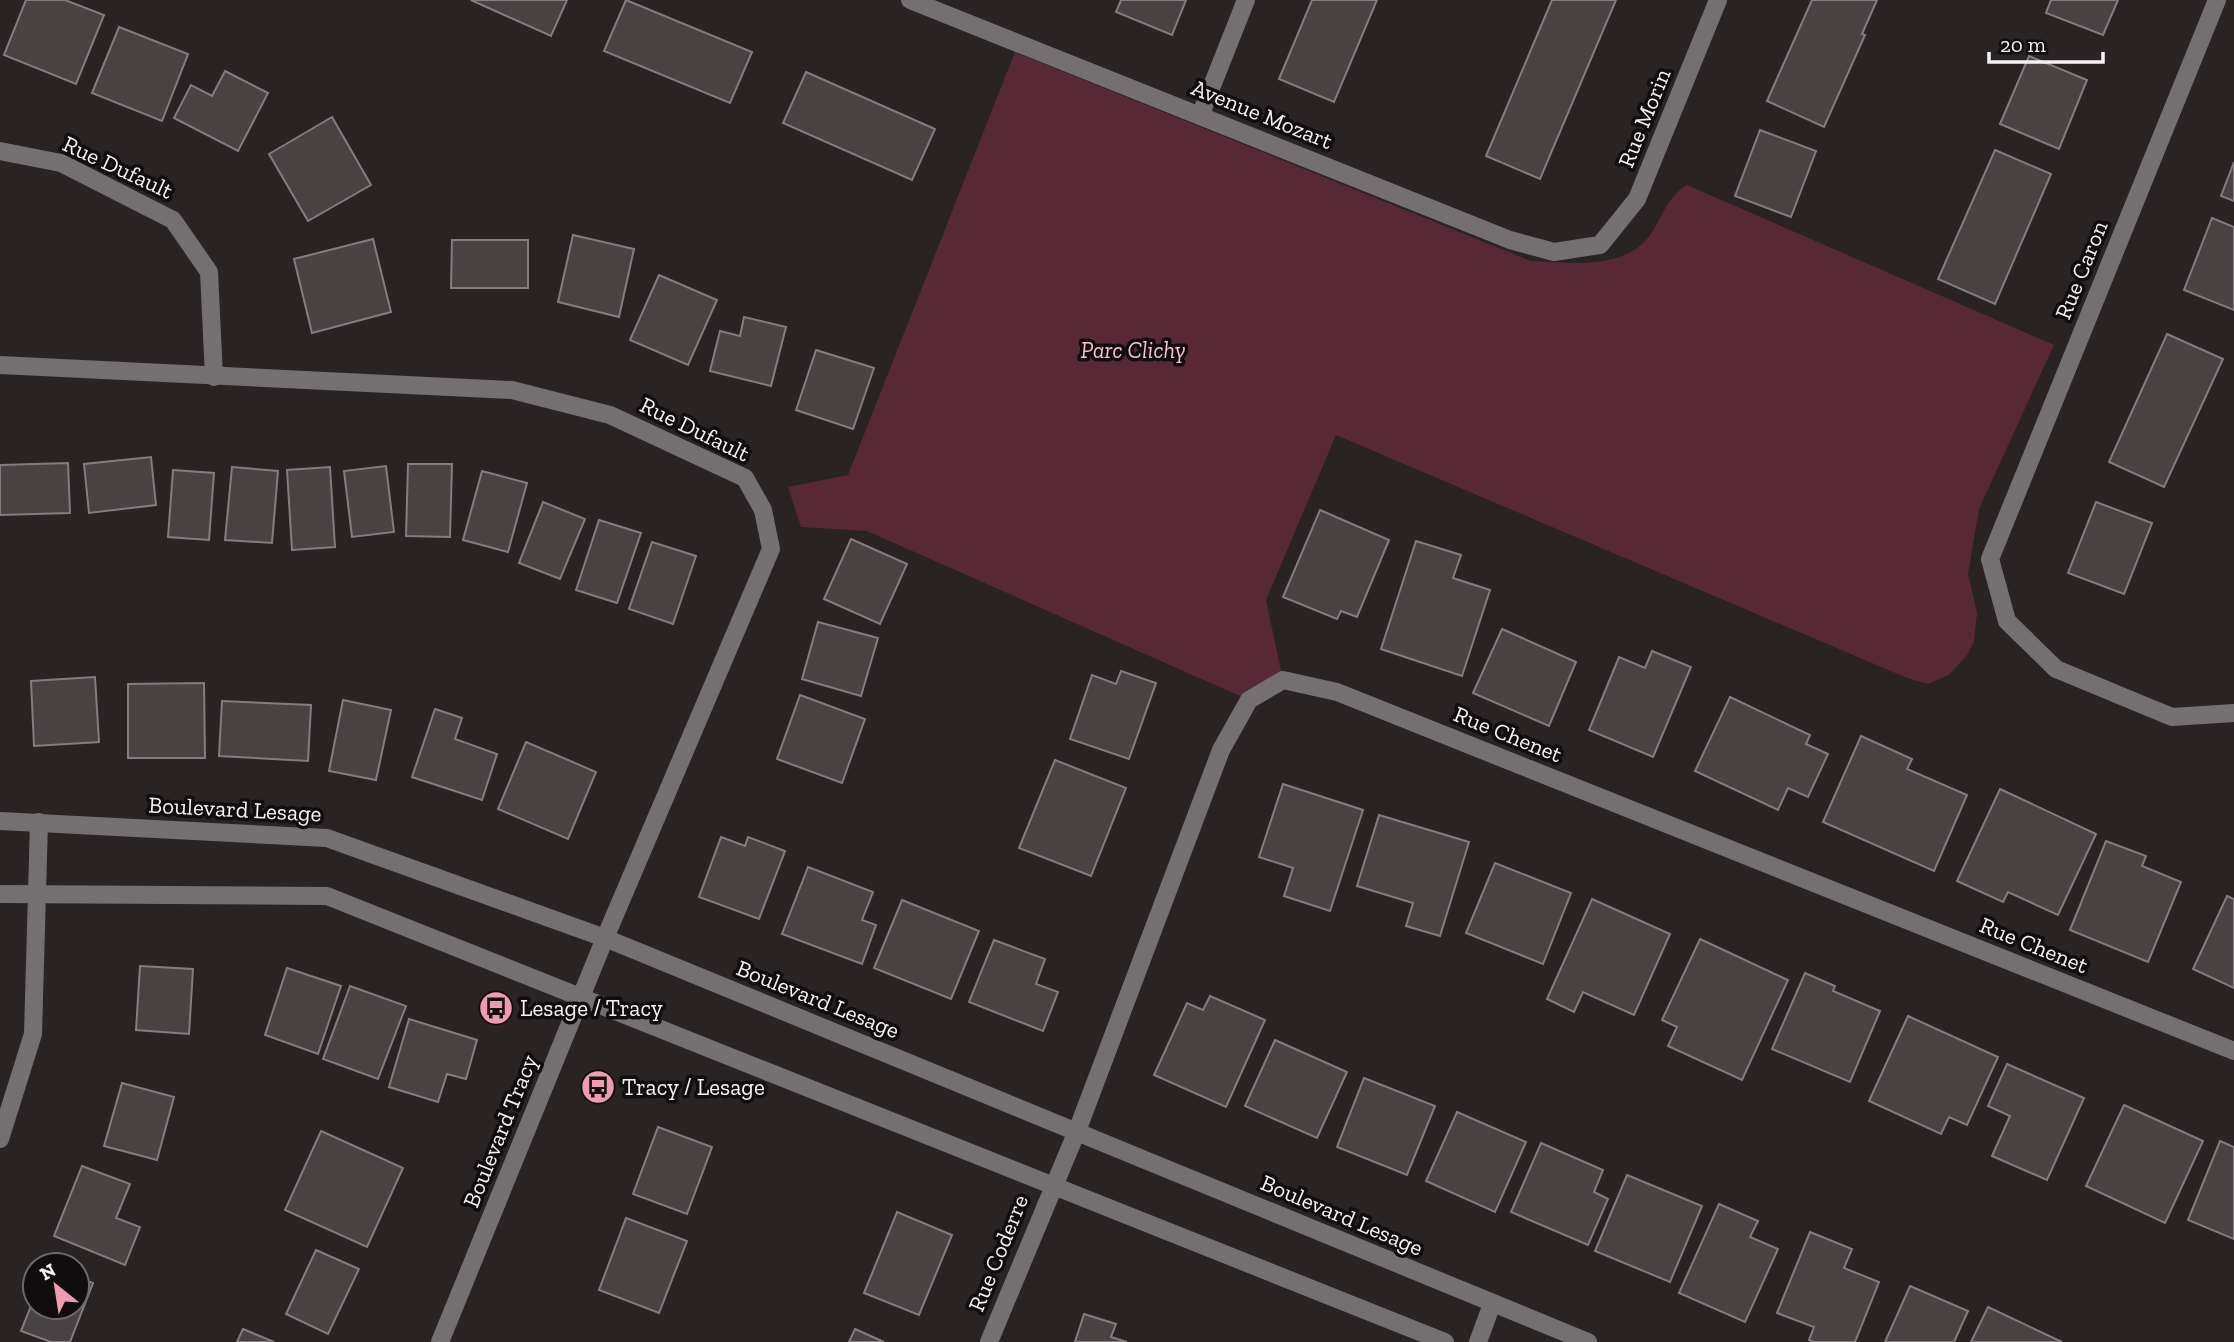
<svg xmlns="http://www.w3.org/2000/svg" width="2234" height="1342" viewBox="0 0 2234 1342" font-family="'Zilla Slab',serif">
  <rect width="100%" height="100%" fill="#292324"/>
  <path fill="#582837" d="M1015,52l516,209c39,2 97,10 121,-29 12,-18 16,-36 35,-47l367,160 -75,164 -11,65 9,39 -3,28 -7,14 -18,20 -21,9 -21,-6 -571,-243 -70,165 17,80 -34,20 -382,-169 -66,-4 -13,-40 60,-12z"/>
  <g fill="#484243" stroke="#847c7e" stroke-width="2">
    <polygon points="26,0 65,0 104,15 76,84 4,55"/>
    <polygon points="471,0 567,0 551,36"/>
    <polygon points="626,0 752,52 730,103 604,51"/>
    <polygon points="1121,0 1186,0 1172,35 1116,12"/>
    <polygon points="1312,0 1377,0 1334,102 1279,79"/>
    <polygon points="1552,0 1616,0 1540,179 1486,156"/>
    <polygon points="1812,0 1877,0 1862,34 1865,35 1824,127 1767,101"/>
    <polygon points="2051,0 2118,0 2103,35 2046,13"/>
    <polygon points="119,27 188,54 162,121 92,93"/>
    <polygon points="2029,56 2087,80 2059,149 2000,124"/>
    <polygon points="225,71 268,93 238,151 174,118 191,85 212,96"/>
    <polygon points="806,72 935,129 912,180 783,123"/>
    <polygon points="332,117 371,185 308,221 269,154"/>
    <polygon points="1760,130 1816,151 1791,217 1735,196"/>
    <polygon points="1995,150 2051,174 1995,304 1938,279"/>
    <polygon points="2234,162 2234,201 2221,196"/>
    <polygon points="2212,218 2234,227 2234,310 2184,290"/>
    <polygon points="573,235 634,249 619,317 558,302"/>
    <polygon points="373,239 391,312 312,333 294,259"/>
    <polygon points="452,240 528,240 528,288 451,288"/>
    <polygon points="659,275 717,300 688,365 630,340"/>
    <polygon points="744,317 786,327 771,386 710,371 720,331 740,336"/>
    <polygon points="2167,334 2223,359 2164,487 2109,462"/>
    <polygon points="816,350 874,368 853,429 796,410"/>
    <polygon points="151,457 156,505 89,513 84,464"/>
    <polygon points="68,463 70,513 0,515 0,465"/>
    <polygon points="408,464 452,464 450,537 406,536"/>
    <polygon points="386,466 394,532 352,537 344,471"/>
    <polygon points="232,467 278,471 272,543 225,540"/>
    <polygon points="330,467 335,547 292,550 287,470"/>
    <polygon points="173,470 214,473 209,540 168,537"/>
    <polygon points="482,471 527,483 508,552 463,540"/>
    <polygon points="543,502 585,519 560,579 519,563"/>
    <polygon points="2096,502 2152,523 2124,594 2068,573"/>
    <polygon points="1320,510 1389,540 1357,617 1341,611 1337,619 1283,597"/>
    <polygon points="599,520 641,533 617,603 576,590"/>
    <polygon points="851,539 907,564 880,624 824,599"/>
    <polygon points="1416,541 1461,555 1453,578 1490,590 1462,676 1381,649"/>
    <polygon points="652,542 696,556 673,624 629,609"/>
    <polygon points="818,622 878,638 861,696 802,679"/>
    <polygon points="1502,629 1576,662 1549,726 1473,693"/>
    <polygon points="1652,651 1691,667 1653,757 1589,730 1619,657 1645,668"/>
    <polygon points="1121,671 1156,683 1129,759 1070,739 1092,675 1116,684"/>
    <polygon points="95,677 99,742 34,746 31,681"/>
    <polygon points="204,683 205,758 128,758 128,684"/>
    <polygon points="800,695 865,719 842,783 777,759"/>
    <polygon points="1730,697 1810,735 1806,744 1828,754 1808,797 1788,788 1778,810 1695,771"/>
    <polygon points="343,700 391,710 376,780 329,771"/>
    <polygon points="222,701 311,705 308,761 219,756"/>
    <polygon points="435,709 462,718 455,739 497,754 482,800 412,777"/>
    <polygon points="1861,736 1912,759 1907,769 1967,795 1934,871 1823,822"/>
    <polygon points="526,742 596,772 568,839 498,809"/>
    <polygon points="1055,760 1126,788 1091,876 1019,848"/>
    <polygon points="1283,784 1363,810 1330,911 1284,896 1293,868 1259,857"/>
    <polygon points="2000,789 2096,834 2058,915 2008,892 2003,902 1957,881"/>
    <polygon points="1379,815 1469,842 1440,936 1406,926 1413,903 1357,886"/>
    <polygon points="721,837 745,846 748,837 785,851 759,919 699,897"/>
    <polygon points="2106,841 2146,856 2142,866 2181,882 2148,962 2070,930"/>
    <polygon points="1495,863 1571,893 1543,964 1466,933"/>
    <polygon points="808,867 873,892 862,920 876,925 862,964 782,934"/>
    <polygon points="2227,896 2234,899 2234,988 2193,969"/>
    <polygon points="1592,899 1670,934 1634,1015 1583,992 1574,1012 1547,999"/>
    <polygon points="902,900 979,931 951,999 874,968"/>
    <polygon points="1700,939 1788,980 1742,1080 1668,1046 1677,1027 1662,1020"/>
    <polygon points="994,940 1045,959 1036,984 1058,992 1043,1031 969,1002"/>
    <polygon points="140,966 193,969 189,1034 136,1030"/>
    <polygon points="287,968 341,986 318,1054 265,1035"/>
    <polygon points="1805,973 1835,986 1833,991 1880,1011 1850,1082 1772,1049"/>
    <polygon points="350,986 406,1006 378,1079 323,1059"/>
    <polygon points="1210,996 1265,1020 1226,1107 1154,1075 1187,1003 1203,1010"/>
    <polygon points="1908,1016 1998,1057 1967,1125 1949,1117 1941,1134 1869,1101"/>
    <polygon points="409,1019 477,1040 466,1079 447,1074 438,1102 389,1087"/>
    <polygon points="1275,1040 1347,1072 1317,1138 1245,1106"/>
    <polygon points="2007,1064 2084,1098 2047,1180 1992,1156 2010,1116 1988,1106"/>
    <polygon points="1364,1078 1435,1106 1407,1175 1337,1147"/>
    <polygon points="122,1083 174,1097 157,1160 104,1146"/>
    <polygon points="2124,1105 2203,1141 2165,1223 2086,1186"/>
    <polygon points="1457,1112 1526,1142 1495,1212 1426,1181"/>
    <polygon points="658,1127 712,1147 687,1214 633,1194"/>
    <polygon points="321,1131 403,1168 367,1247 285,1210"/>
    <polygon points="2220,1141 2234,1147 2234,1239 2188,1220"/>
    <polygon points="1541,1143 1603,1170 1594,1192 1608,1199 1588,1245 1511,1212"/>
    <polygon points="82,1166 130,1184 116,1218 140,1227 125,1265 54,1236"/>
    <polygon points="1627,1175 1702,1206 1670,1282 1595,1251"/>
    <polygon points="1719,1204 1758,1221 1750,1237 1778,1249 1745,1322 1679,1293"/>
    <polygon points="897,1212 952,1235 919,1315 864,1293"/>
    <polygon points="626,1218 687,1241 659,1313 599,1290"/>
    <polygon points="1810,1232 1852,1249 1844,1268 1879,1282 1855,1342 1814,1342 1809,1340 1814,1327 1777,1313"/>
    <polygon points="316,1250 359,1269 328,1334 286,1314"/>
    <polygon points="77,1277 93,1283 70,1342 51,1342 21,1331 35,1296 35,1307 77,1307"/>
    <polygon points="1910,1286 1968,1311 1954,1342 1885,1342"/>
    <polygon points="1988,1307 2062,1342 1971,1342"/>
    <polygon points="1084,1314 1116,1324 1111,1337 1127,1342 1075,1342"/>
    <polygon points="243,1329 274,1342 237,1342"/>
    <polygon points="855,1329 884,1342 849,1342"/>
  </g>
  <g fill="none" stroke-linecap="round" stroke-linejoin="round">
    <g stroke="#747071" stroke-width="18">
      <polyline points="910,0 1510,240 1554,252 1600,245 1637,199 1718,0"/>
      <polyline points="2217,0 1990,559 2007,621 2056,669 2172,717 2234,713"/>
      <polyline points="1200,116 1246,0"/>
      <polyline points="0,151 61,163 173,220 209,272 214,377"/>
      <polyline points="0,365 512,390 610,415 745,478 763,510 771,549 605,938 440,1342"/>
      <polyline points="0,821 327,838 605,938 1588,1342"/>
      <polyline points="0,894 327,896 1445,1342"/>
      <polyline points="0,1139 33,1034 39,822"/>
      <polyline points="989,1342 1077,1131 1221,750 1249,700 1283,680 1337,692 2234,1051"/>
      <polyline points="1478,1342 1492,1304"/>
    </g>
  </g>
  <defs>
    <g id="bus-disc" transform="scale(1.75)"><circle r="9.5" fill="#f19ab1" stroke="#100d0e"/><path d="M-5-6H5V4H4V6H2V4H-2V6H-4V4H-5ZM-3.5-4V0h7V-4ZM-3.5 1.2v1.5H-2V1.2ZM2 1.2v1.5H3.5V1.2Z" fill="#111"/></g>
  </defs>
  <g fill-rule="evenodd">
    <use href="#bus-disc" x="496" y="1008"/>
    <use href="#bus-disc" x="598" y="1087"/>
  </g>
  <g text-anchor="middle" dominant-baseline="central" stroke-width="7" stroke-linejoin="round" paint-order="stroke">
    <g font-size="23" fill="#f6f2f3" stroke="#100d0e">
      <text transform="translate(1262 114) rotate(22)">Avenue Mozart</text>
      <text transform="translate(1644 118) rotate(-68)">Rue Morin</text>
      <text transform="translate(118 167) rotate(25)">Rue Dufault</text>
      <text transform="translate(2081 270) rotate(-68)">Rue Caron</text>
      <text transform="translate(695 429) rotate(26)">Rue Dufault</text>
      <text transform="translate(1508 734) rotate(22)">Rue Chenet</text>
      <text transform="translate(235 809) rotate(3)">Boulevard Lesage</text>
      <text transform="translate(2034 945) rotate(22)">Rue Chenet</text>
      <text transform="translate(818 999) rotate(22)">Boulevard Lesage</text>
      <text transform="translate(500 1131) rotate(-68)">Boulevard Tracy</text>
      <text transform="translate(1342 1215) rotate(23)">Boulevard Lesage</text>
      <text transform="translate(998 1253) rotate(-68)">Rue Coderre</text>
    </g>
    <g font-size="23" font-style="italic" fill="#fabecd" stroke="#100d0e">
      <text x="1133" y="350">Parc Clichy</text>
    </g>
    <g font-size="23" fill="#f6f2f3" stroke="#100d0e" text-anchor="start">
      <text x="520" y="1008">Lesage / Tracy</text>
      <text x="622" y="1087">Tracy / Lesage</text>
    </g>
  </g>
  <g transform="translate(56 1286) rotate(330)"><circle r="33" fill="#100d0e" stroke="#6c696a" stroke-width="2"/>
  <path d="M0-5L12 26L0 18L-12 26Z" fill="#f19ab1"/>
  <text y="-10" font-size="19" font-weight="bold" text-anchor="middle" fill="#f6f2f3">N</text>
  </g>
  <path d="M1989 52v10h114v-10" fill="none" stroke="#f6f2f3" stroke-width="3.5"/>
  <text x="2000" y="52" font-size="21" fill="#f6f2f3" stroke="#100d0e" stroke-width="5" paint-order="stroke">20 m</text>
</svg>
